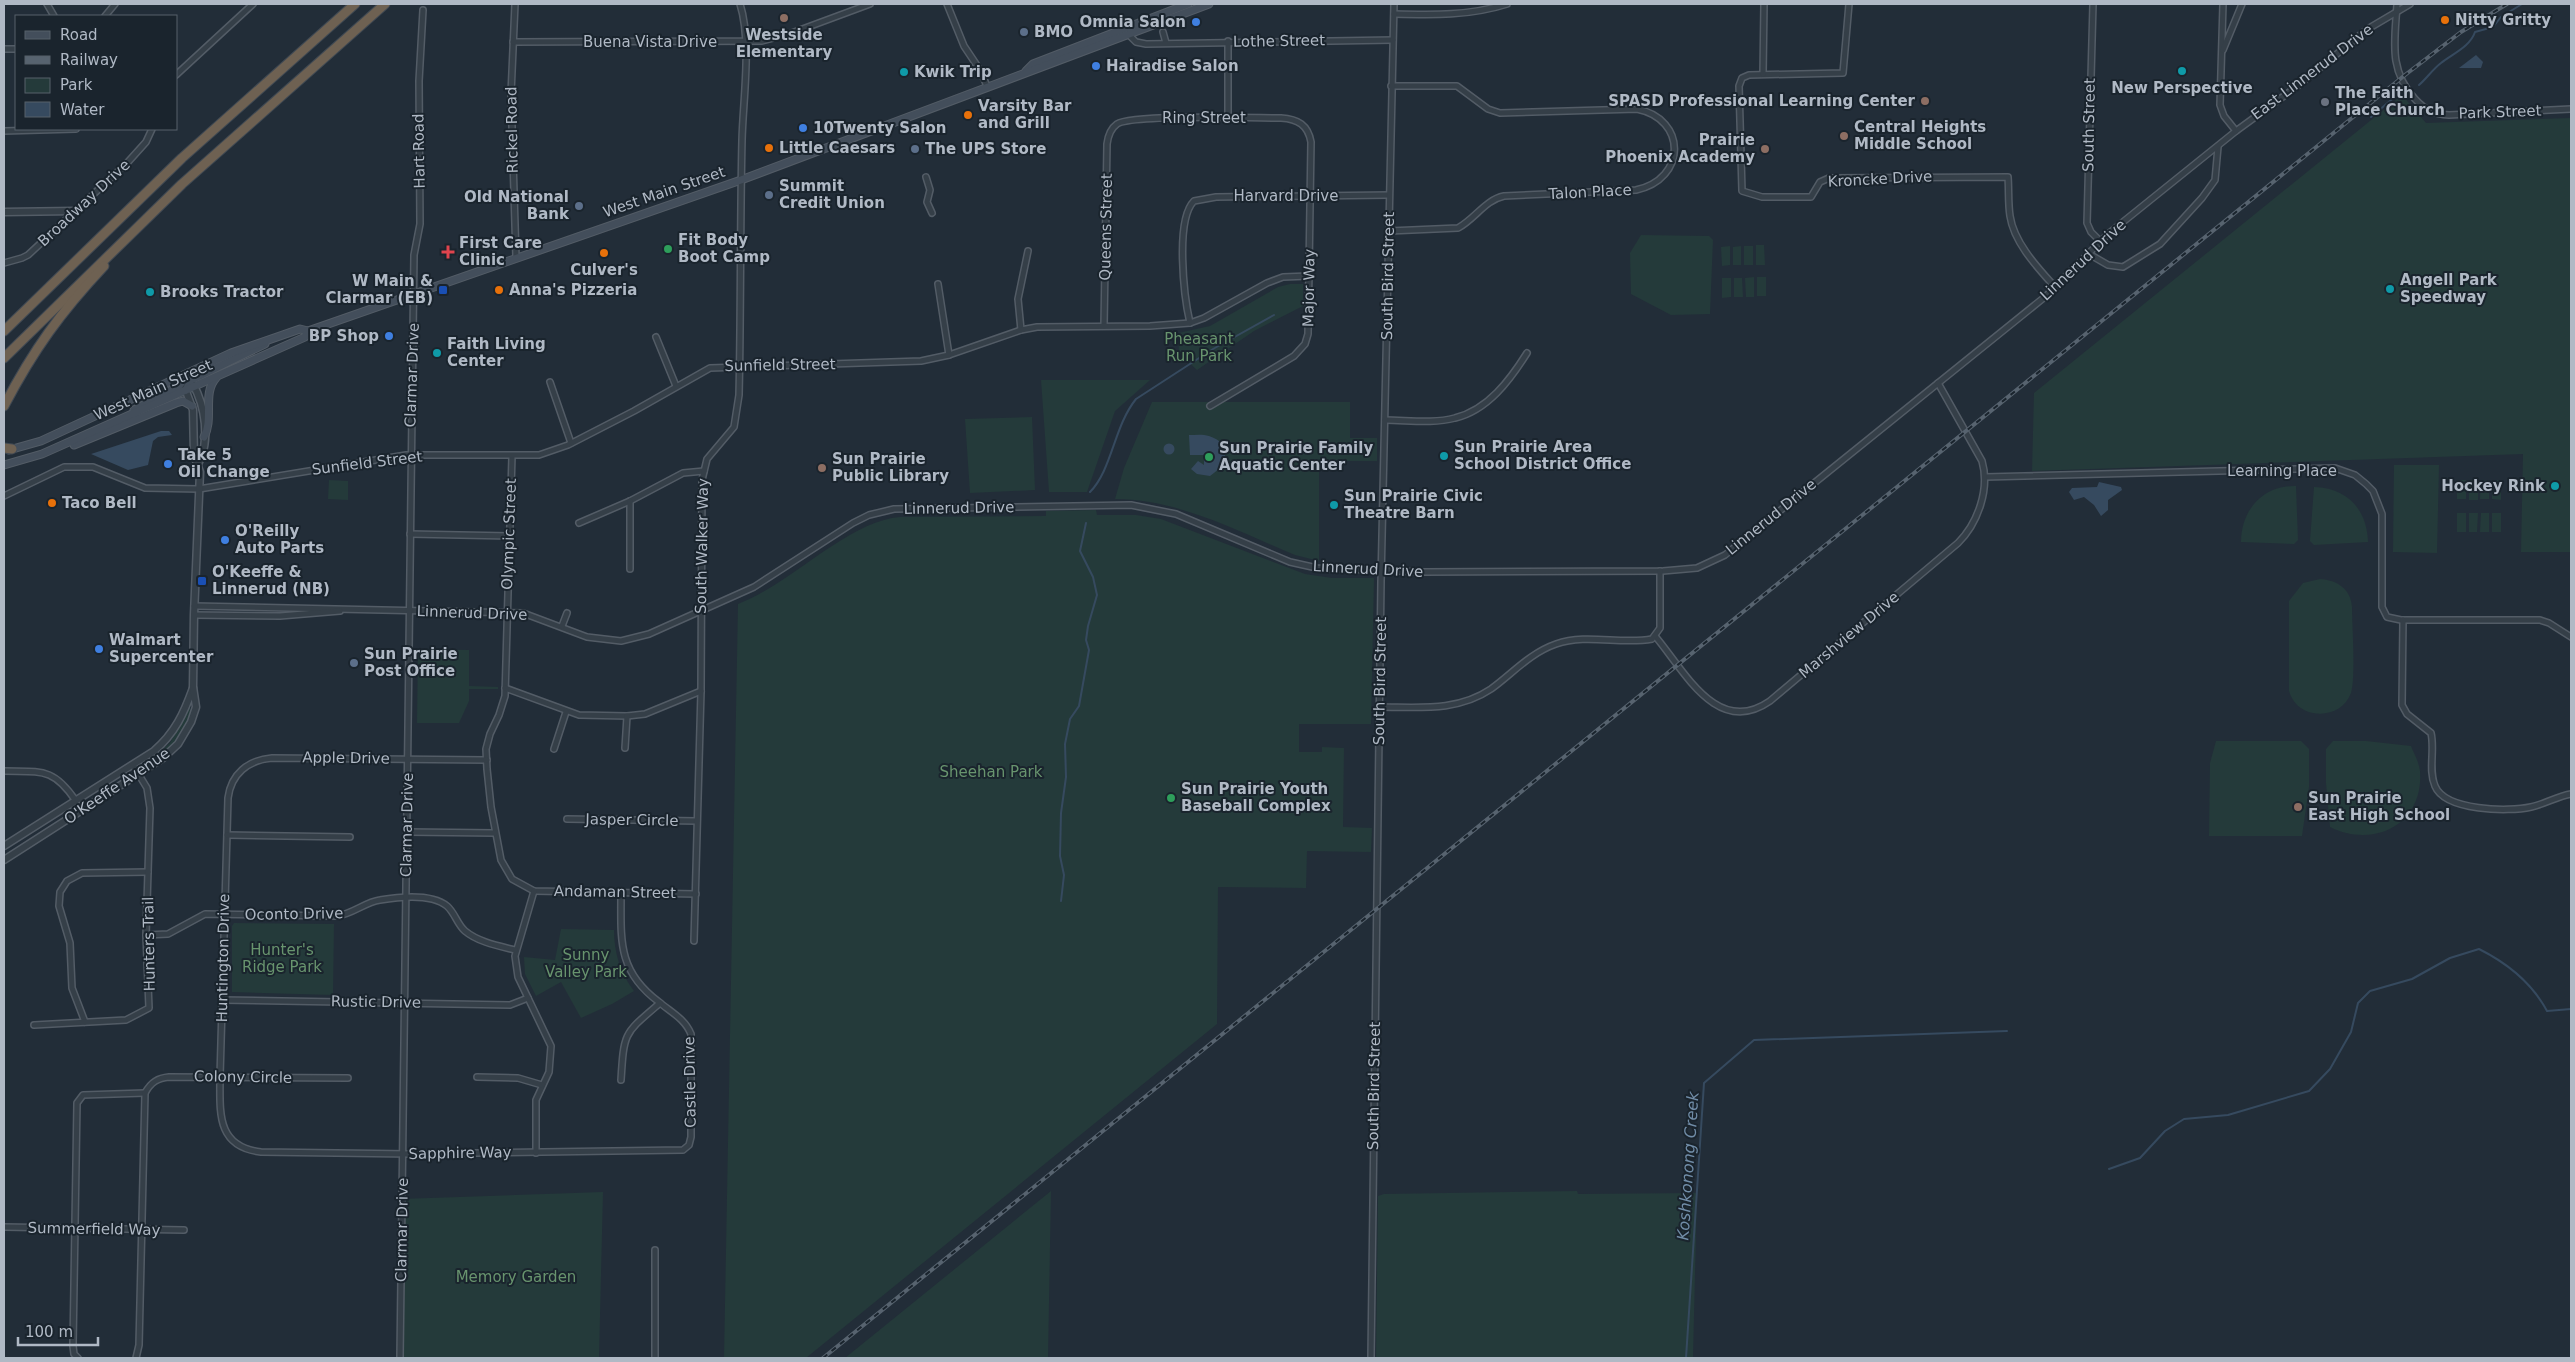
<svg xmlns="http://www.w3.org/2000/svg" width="2575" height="1362" viewBox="0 0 2575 1362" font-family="'DejaVu Sans',sans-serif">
  <rect width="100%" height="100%" fill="#222d38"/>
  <g fill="#243a3a">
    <polygon points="2402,95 2426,123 2571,118 2571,552 2521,552 2523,454 2032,471 2034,393"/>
    <polygon points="1641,235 1709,236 1713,240 1710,314 1671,315 1631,294 1630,253"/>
    <polygon points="1756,245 1764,245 1765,265 1756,265"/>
    <polygon points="1730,246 1730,265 1722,266 1721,247"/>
    <polygon points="1741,246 1741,265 1733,265 1733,247"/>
    <rect x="1744" y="246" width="9" height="19"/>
    <polygon points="1754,277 1754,297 1746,297 1745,278"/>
    <rect x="1757" y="277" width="9" height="19"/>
    <polygon points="1722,278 1731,278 1731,297 1722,298"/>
    <polygon points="1734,278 1742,278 1743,297 1734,297"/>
    <polygon points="1290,284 1303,284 1303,306 1254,331 1197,370 1179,353 1178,333 1210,326 1278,287"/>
    <polygon points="1041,380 1150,380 1115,411 1087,492 1049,492"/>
    <path d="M1152,402h198v36h27v23h-58v100l-24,-6c-58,-24 -117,-56 -180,-56l9,-31z"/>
    <polygon points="1032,417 1035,490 970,493 965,419"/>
    <polygon points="2394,465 2439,465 2437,553 2393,552"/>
    <polygon points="329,480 348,481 348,500 328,499"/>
    <rect x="2457" y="480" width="9" height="19"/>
    <rect x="2469" y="480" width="9" height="20"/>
    <polygon points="2481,480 2489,480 2489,499 2480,499"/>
    <polygon points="2492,480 2501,480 2501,500 2492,499"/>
    <path d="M2296,486l2,54 -4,4 -53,-2c0,-32 22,-57 55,-56z"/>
    <path d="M2314,487c33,1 53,22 54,55l-54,3 -4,-4z"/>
    <path d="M1096,510l1,5h39l25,4 144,55 27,4h42l-3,146h-72v28h23v-5l22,1 -1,79 29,1 -1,24 -64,-1 -1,37 -88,-1 -1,137 -411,334h-82l14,-754c53,-20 110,-83 162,-87l146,-1v-5z"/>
    <rect x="2457" y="513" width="9" height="19"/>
    <polygon points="2469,513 2478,513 2477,532 2469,532"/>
    <polygon points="2481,513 2489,513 2489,532 2480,532"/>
    <rect x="2492" y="513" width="9" height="19"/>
    <path d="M2320,579c17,1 31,10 32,28 0,19 4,71 -1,86 -6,16 -22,23 -38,20 -12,-2 -21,-11 -24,-22v-90l14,-18z"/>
    <polygon points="418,649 469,650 469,686 498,687 498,689 469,689 469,701 459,723 417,723"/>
    <path d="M190,706c5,18 -26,52 -43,58l23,-21z"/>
    <polygon points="2216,741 2301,741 2309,749 2309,787 2302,836 2209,836 2210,763"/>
    <path d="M2333,741h33l45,5c3,8 8,16 9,25 4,53 -46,78 -90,56l-4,-44v-34z"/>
    <polygon points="234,923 334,924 333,995 232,992 232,926"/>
    <path d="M561,929l53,1c0,22 6,43 20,61l-22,13 -31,14 -20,-36 -25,14 -11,-22 -1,-17 31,3z"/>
    <polygon points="1051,1191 1048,1358 845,1358"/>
    <polygon points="1577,1191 1578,1194 1697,1193 1693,1357 1376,1358 1378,1196 1384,1194"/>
    <polygon points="603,1192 599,1358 400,1358 401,1199"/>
  </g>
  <g fill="#364a5f">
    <polygon points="2476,55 2483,62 2481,68 2459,68"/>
    <polygon points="161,431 169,431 172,435 158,437 153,441 148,465 128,470 91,454"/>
    <path d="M1189,435c6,0 14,-1 20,1 25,8 18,29 1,40l-13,-2 -6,-5 7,-8 6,4v-10h-14z"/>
    <circle cx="1169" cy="449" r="5.5"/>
    <polygon points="2099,482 2121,487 2122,490 2108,500 2108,510 2101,516 2094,505 2084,497 2074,500 2069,492 2072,488 2097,487"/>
  </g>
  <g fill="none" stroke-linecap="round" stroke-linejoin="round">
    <g stroke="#364a5f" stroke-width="2">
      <path d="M2419,85c7,-6 14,-16 22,-22 11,-9 29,-16 34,-31l18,-5 8,-10 21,-13"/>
      <polyline points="2371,117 2397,95"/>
      <path d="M1090,492c22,-22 24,-66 46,-93l77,-50 61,-34"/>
      <polyline points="1061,901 1064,875 1060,856 1061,813 1066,777 1065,744 1070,719 1079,706 1089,650 1086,640 1088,626 1097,595 1093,577 1080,551 1086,523"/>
      <path d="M2109,1169l31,-11 25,-27 19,-12 44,-4 81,-24 21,-22 21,-37 7,-29 12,-12 42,-12 38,-21 29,-9c28,14 53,34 68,62l24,-2"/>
      <polyline points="1686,1358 1704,1083 1754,1040 2007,1031"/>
    </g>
    <g stroke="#535c66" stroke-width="8">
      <g id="minor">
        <polyline points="47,4 54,16"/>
        <polyline points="515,4 511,94 516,257"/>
        <polyline points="947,4 964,46 980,70 987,86"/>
        <path d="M1849,4l-6,69 -94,2 -7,3 -3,8 3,105 20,6h49l9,-15 9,-4 179,-1c1,13 0,26 2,39 4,27 28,52 45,71"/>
        <polyline points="2093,4 2087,223 2091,232 2100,241"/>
        <polyline points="2223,4 2220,105 2224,116 2236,131"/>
        <path d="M2397,4c-2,36 -9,66 18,95 10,11 19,15 34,16l122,-6"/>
        <path d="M1394,14c39,1 75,2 113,-10"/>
        <polyline points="105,16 115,4"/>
        <polyline points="1163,32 1166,43"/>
        <polyline points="1129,35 1136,42 1146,44 1393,40"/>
        <polyline points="513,42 762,41 789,34 870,4"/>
        <polyline points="4,49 16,49"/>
        <polyline points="2223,50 2242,4"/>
        <polyline points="1763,74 1764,4"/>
        <polyline points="176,75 253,4"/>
        <polyline points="1228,118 1228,41"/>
        <polyline points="4,131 76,129"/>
        <polyline points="926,177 930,190 927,202 932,213"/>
        <path d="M1389,231l69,-3c17,-9 27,-28 46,-32l132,-6c51,-11 51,-71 1,-81l-137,4 -12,-4 -31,-23h-66"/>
        <polyline points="2089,254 2108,265 2123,267 2160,244 2202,198 2215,180 2218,147"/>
        <polyline points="4,263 22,258 28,255 128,162 146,142 152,129"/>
        <polyline points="938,284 949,355"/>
        <path d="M1190,323c-6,-26 -15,-103 4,-122l22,-4 173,-2"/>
        <path d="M1104,326l3,-182c1,-8 3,-15 10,-20 15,-10 138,-6 164,-6 17,1 27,7 30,24l-3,192 -3,10 -11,12 -84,50"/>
        <polyline points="1021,330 1018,299 1028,251"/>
        <polyline points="656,337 676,386"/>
        <polyline points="550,382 571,443"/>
        <path d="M1385,420c22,0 48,4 70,-2 33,-8 55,-38 72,-65"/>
        <polyline points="512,456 505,696 499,715 490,734 486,749 487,769 491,807 501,860 512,879 534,891 696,894"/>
        <polyline points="1985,477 2335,468 2355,475 2366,484 2373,491 2382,514 2382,607 2387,617 2401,620 2540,620 2549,623 2571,637"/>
        <polyline points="4,496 64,467 93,467 145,488 199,489 406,455 539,455 568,445 634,411 710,368 921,361 949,355 1021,330 1037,327 1150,326 1190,323 1204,318 1267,283 1283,277 1309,276"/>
        <polyline points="579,523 630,501 683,473 704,471"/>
        <polyline points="410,534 510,536"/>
        <polyline points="630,569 630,501"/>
        <polyline points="194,606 523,613 587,637 621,641 649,634 754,587 853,523 869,515 894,509 1131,505 1176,514 1290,562 1317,568 1424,572 1663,571 1697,568 1725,555 2046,296 2108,234 2236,131 2299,85 2366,30 2410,4"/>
        <polyline points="194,615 280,616 340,611"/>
        <path d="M2403,620l-1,85 5,9 24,19c4,17 -3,37 4,53 10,25 74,26 96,21 14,-3 27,-11 40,-13"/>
        <polyline points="562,626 567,613"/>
        <path d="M1655,636c29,34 62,102 115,65l188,-158c20,-20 32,-54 24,-82l-44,-78"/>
        <polyline points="505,688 579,715 627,716 645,714 701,691"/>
        <path d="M1380,707c38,0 77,5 111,-18 22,-16 39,-36 65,-45 31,-11 65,1 96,-5l8,-11v-57"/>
        <polyline points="625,748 627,716"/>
        <polyline points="554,749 566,712"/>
        <path d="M487,760l-215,-2c-24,2 -41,16 -44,40l-8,279c0,35 -4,70 41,75l150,2 272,-4 6,-5 2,-8v-103c-6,-15 -20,-22 -32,-32 -42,-31 -38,-62 -38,-110"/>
        <path d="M4,771c37,1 49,-4 72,30"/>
        <polyline points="567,819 697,821"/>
        <polyline points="408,832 495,833"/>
        <polyline points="227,835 350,837"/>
        <polyline points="534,891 515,956 518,977 551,1046 549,1072 536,1100 536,1153"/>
        <path d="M146,935l22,-1 37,-20 132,2c16,-2 28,-14 43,-16 18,-3 51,-7 67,6 8,7 10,18 18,25 13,11 34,15 50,19"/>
        <path d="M694,941l7,-250 1,-211 5,-21 27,-32 5,-32c2,-85 1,-170 3,-255 1,-41 10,-98 -2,-136"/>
        <polyline points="222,1000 510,1005 528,998"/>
        <polyline points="85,1022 72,988 70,943 59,906 60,892 67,881 82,873 148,872"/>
        <polyline points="34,1025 126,1020 149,1008 146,935 150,808 147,788 133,765"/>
        <polyline points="477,1077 518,1078 542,1085"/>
        <path d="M621,1080c3,-49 3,-46 39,-77"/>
        <polyline points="4,1227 184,1230"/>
        <polyline points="78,1358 74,1354 73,1346 77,1103 83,1095 145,1093"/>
        <path d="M136,1358l3,-13 6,-252c6,-11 13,-15 24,-16l179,1"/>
        <polyline points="400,1358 414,255 420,224 419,81 423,10"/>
        <polyline points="655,1358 655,1250"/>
        <polyline points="1371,1358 1381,581 1394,4"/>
      </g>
    </g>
    <g stroke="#535c66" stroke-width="9">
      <g id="tertiary">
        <polyline points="4,212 75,211"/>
        <path d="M193,384c12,22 18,56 5,80"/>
        <path d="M4,846l150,-95c21,-18 30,-38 39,-63"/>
        <polyline points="4,860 163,758 178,744 191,722 196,707 193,687 194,615 200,472 194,455 193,410 181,378"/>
      </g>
    </g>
    <g stroke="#535c66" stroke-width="9">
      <g id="secondary">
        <polyline points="1026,71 1033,64 1188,4"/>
        <polyline points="186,390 191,380 265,344"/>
        <polyline points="134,410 179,386 188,373"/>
        <path d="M204,437c10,-18 -2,-44 12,-59"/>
        <polyline points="74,445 176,403 183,401 192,406"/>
        <polyline points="9,450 41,441 231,353 300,329 308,331 741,180 1209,4"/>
        <polyline points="4,465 42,454 305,337 308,331"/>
      </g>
    </g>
    <g stroke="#404953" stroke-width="11">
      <g id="motorway">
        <polyline points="4,331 182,158 355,4"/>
        <polyline points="4,358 182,184 385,4"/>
        <path d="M4,406c30,-57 56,-93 100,-140"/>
        <polyline points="4,448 12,449"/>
      </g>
    </g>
    <use href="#minor" stroke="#353f48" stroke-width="5"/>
    <use href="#tertiary" stroke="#353f48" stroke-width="6"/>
    <use href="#secondary" stroke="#434e5b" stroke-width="7"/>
    <use href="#motorway" stroke="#6e6152" stroke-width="9"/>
    <g stroke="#57636f" stroke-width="4">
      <polyline id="rail" points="823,1358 2405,75 2461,32 2507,4"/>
    </g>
    <use href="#rail" stroke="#1a242d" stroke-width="2" stroke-dasharray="5.5" stroke-linecap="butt"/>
  </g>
  <g fill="#8d6e63" stroke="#1a242d" stroke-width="2">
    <circle cx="784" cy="18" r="5"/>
    <circle cx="1925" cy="101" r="5"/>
    <circle cx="1844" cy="136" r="5"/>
    <circle cx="1765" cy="149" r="5"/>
    <circle cx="822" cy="468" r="5"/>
    <circle cx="2298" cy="807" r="5"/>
  </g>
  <g fill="#e8710a" stroke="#1a242d" stroke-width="2">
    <circle cx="2445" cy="20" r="5"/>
    <circle cx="968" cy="115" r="5"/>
    <circle cx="769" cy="148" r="5"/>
    <circle cx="604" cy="253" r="5"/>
    <circle cx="499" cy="290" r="5"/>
    <circle cx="52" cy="503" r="5"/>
  </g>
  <g fill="#3f7fe0" stroke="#1a242d" stroke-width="2">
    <circle cx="1196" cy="22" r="5"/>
    <circle cx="1096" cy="66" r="5"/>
    <circle cx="803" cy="128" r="5"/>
    <circle cx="389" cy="336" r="5"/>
    <circle cx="168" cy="464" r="5"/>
    <circle cx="225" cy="540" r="5"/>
    <circle cx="99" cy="649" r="5"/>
  </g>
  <g fill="#5c6f8a" stroke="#1a242d" stroke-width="2">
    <circle cx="1024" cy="32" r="5"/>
    <circle cx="915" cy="149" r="5"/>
    <circle cx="769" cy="195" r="5"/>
    <circle cx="579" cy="206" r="5"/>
    <circle cx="354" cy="663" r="5"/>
  </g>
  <g fill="#0f9aa8" stroke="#1a242d" stroke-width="2">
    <circle cx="2182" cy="71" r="5"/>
    <circle cx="904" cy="72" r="5"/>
    <circle cx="2390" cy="289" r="5"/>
    <circle cx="150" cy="292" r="5"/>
    <circle cx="437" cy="353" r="5"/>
    <circle cx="1444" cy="456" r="5"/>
    <circle cx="2555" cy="486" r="5"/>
    <circle cx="1334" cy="505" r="5"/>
  </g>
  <circle fill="#6b7280" stroke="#1a242d" stroke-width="2" cx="2325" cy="102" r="5"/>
  <g fill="#2e9e5b" stroke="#1a242d" stroke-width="2">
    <circle cx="668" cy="249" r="5"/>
    <circle cx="1209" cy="457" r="5"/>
    <circle cx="1171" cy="798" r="5"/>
  </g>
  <path fill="#e0444e" stroke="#1a242d" stroke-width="2" d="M445.5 244.5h5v5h5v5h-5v5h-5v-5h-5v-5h5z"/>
  <g fill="#1a4fb4" stroke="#1a242d" stroke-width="2">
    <rect x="438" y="285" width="10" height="10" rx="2.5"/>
    <rect x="197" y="576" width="10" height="10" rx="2.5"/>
  </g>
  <g text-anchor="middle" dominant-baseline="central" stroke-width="4" stroke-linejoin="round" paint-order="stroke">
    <g font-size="15" font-weight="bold" fill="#b0b9c5" stroke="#1a242d" text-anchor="start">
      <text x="2455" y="20">Nitty Gritty</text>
      <text x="1186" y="22" text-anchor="end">Omnia Salon</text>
      <text x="1034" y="32">BMO</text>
      <text x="784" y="35" text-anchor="middle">Westside<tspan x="784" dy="17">Elementary</tspan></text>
      <text x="1106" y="66">Hairadise Salon</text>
      <text x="914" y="72">Kwik Trip</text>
      <text x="2182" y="88" text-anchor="middle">New Perspective</text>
      <text x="2335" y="93">The Faith<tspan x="2335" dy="17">Place Church</tspan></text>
      <text x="1915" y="101" text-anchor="end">SPASD Professional Learning Center</text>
      <text x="978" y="106">Varsity Bar<tspan x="978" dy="17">and Grill</tspan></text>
      <text x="1854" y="127">Central Heights<tspan x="1854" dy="17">Middle School</tspan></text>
      <text x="813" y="128">10Twenty Salon</text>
      <text x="1755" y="140" text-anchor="end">Prairie<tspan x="1755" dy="17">Phoenix Academy</tspan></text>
      <text x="779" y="148">Little Caesars</text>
      <text x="925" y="149">The UPS Store</text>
      <text x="779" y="186">Summit<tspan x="779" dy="17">Credit Union</tspan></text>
      <text x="569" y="197" text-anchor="end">Old National<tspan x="569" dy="17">Bank</tspan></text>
      <text x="678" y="240">Fit Body<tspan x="678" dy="17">Boot Camp</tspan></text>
      <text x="459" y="243">First Care<tspan x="459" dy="17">Clinic</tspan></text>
      <text x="604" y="270" text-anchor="middle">Culver's</text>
      <text x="2400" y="280">Angell Park<tspan x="2400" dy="17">Speedway</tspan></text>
      <text x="433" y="281" text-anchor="end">W Main &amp;<tspan x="433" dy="17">Clarmar (EB)</tspan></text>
      <text x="509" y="290">Anna's Pizzeria</text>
      <text x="160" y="292">Brooks Tractor</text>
      <text x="379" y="336" text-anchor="end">BP Shop</text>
      <text x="447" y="344">Faith Living<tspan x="447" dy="17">Center</tspan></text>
      <text x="1454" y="447">Sun Prairie Area<tspan x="1454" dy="17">School District Office</tspan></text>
      <text x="1219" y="448">Sun Prairie Family<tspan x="1219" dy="17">Aquatic Center</tspan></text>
      <text x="178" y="455">Take 5<tspan x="178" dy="17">Oil Change</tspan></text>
      <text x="832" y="459">Sun Prairie<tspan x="832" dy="17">Public Library</tspan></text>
      <text x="2545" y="486" text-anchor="end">Hockey Rink</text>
      <text x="1344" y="496">Sun Prairie Civic<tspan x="1344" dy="17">Theatre Barn</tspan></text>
      <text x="62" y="503">Taco Bell</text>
      <text x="235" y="531">O'Reilly<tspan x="235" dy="17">Auto Parts</tspan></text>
      <text x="212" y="572">O'Keeffe &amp;<tspan x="212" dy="17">Linnerud (NB)</tspan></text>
      <text x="109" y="640">Walmart<tspan x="109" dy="17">Supercenter</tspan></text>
      <text x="364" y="654">Sun Prairie<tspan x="364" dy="17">Post Office</tspan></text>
      <text x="1181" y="789">Sun Prairie Youth<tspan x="1181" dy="17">Baseball Complex</tspan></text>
      <text x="2308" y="798">Sun Prairie<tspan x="2308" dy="17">East High School</tspan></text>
    </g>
    <g font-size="15" fill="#b0b9c5" stroke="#1a242d">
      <text transform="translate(1279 41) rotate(-1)">Lothe Street</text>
      <text x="650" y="42">Buena Vista Drive</text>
      <text transform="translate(2312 72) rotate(-37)">East Linnerud Drive</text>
      <text transform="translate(2500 112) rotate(-2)">Park Street</text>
      <text x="1204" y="118">Ring Street</text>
      <text transform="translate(2089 125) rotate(-89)">South Street</text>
      <text transform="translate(512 130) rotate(-91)">Rickel Road</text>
      <text transform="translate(419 151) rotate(-91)">Hart Road</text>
      <text transform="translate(1880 179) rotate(-3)">Kroncke Drive</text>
      <text transform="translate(664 192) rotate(-19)">West Main Street</text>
      <text transform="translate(1590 192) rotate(-3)">Talon Place</text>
      <text x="1286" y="196">Harvard Drive</text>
      <text transform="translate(84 203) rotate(-43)">Broadway Drive</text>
      <text transform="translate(1106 227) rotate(-89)">Queens Street</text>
      <text transform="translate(2083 260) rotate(-43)">Linnerud Drive</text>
      <text transform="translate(1388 276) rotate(-89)">South Bird Street</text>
      <text transform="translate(1309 288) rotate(-89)">Major Way</text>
      <text transform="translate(780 365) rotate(-1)">Sunfield Street</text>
      <text transform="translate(412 375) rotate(-88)">Clarmar Drive</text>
      <text transform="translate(153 390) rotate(-24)">West Main Street</text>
      <text transform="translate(367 463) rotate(-7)">Sunfield Street</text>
      <text x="2282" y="471">Learning Place</text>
      <text transform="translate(959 508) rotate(-1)">Linnerud Drive</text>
      <text transform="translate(1771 517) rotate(-39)">Linnerud Drive</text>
      <text transform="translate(509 534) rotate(-88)">Olympic Street</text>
      <text transform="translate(702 546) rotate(-89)">South Walker Way</text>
      <text transform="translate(1368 569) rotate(3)">Linnerud Drive</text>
      <text transform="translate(472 613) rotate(2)">Linnerud Drive</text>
      <text transform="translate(1849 635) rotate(-40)">Marshview Drive</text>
      <text transform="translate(1380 681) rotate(-89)">South Bird Street</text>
      <text transform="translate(346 758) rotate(1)">Apple Drive</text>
      <text transform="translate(117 786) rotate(-34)">O'Keeffe Avenue</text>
      <text transform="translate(632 820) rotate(1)">Jasper Circle</text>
      <text transform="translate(407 825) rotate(-89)">Clarmar Drive</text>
      <text transform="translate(615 892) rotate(1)">Andaman Street</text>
      <text transform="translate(294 914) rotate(-1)">Oconto Drive</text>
      <text transform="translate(149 944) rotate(-91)">Hunters Trail</text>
      <text transform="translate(223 958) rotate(-89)">Huntington Drive</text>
      <text transform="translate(376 1002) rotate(1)">Rustic Drive</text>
      <text transform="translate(243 1077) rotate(1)">Colony Circle</text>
      <text transform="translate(690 1082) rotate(-91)">Castle Drive</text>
      <text transform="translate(1374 1086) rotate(-89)">South Bird Street</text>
      <text transform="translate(460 1153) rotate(-1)">Sapphire Way</text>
      <text transform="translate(94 1229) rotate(1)">Summerfield Way</text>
      <text transform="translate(402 1230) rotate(-89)">Clarmar Drive</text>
    </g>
    <g font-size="15" fill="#68946e" stroke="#1a242d">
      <text x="1199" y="339">Pheasant<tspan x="1199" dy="17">Run Park</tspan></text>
      <text x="991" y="772">Sheehan Park</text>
      <text x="282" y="950">Hunter's<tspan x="282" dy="17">Ridge Park</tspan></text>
      <text x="586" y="955">Sunny<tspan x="586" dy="17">Valley Park</tspan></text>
      <text x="516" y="1277">Memory Garden</text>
    </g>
    <g font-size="16" font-style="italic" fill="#718da8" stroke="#1a242d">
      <text transform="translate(1688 1166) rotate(-86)">Koshkonong Creek</text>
    </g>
  </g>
  <rect width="2575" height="1362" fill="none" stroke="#b0b9c5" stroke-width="10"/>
  <rect x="15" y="15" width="162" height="115" fill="#1a242d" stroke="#56606a"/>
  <rect x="25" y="31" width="25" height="8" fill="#434e5b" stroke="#56606a"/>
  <text x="60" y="40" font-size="15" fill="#b0b9c5">Road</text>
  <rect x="25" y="56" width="25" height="8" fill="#57636f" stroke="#56606a"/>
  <text x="60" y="65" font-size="15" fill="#b0b9c5">Railway</text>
  <rect x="25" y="78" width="25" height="15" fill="#243a3a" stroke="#56606a"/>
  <text x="60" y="90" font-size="15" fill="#b0b9c5">Park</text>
  <rect x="25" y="102" width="25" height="15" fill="#364a5f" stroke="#56606a"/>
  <text x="60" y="115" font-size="15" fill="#b0b9c5">Water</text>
  <path d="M18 1337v8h80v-8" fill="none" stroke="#b0b9c5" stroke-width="2.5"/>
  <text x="25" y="1337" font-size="15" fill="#b0b9c5" stroke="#1a242d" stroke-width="4" paint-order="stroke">100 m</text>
</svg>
